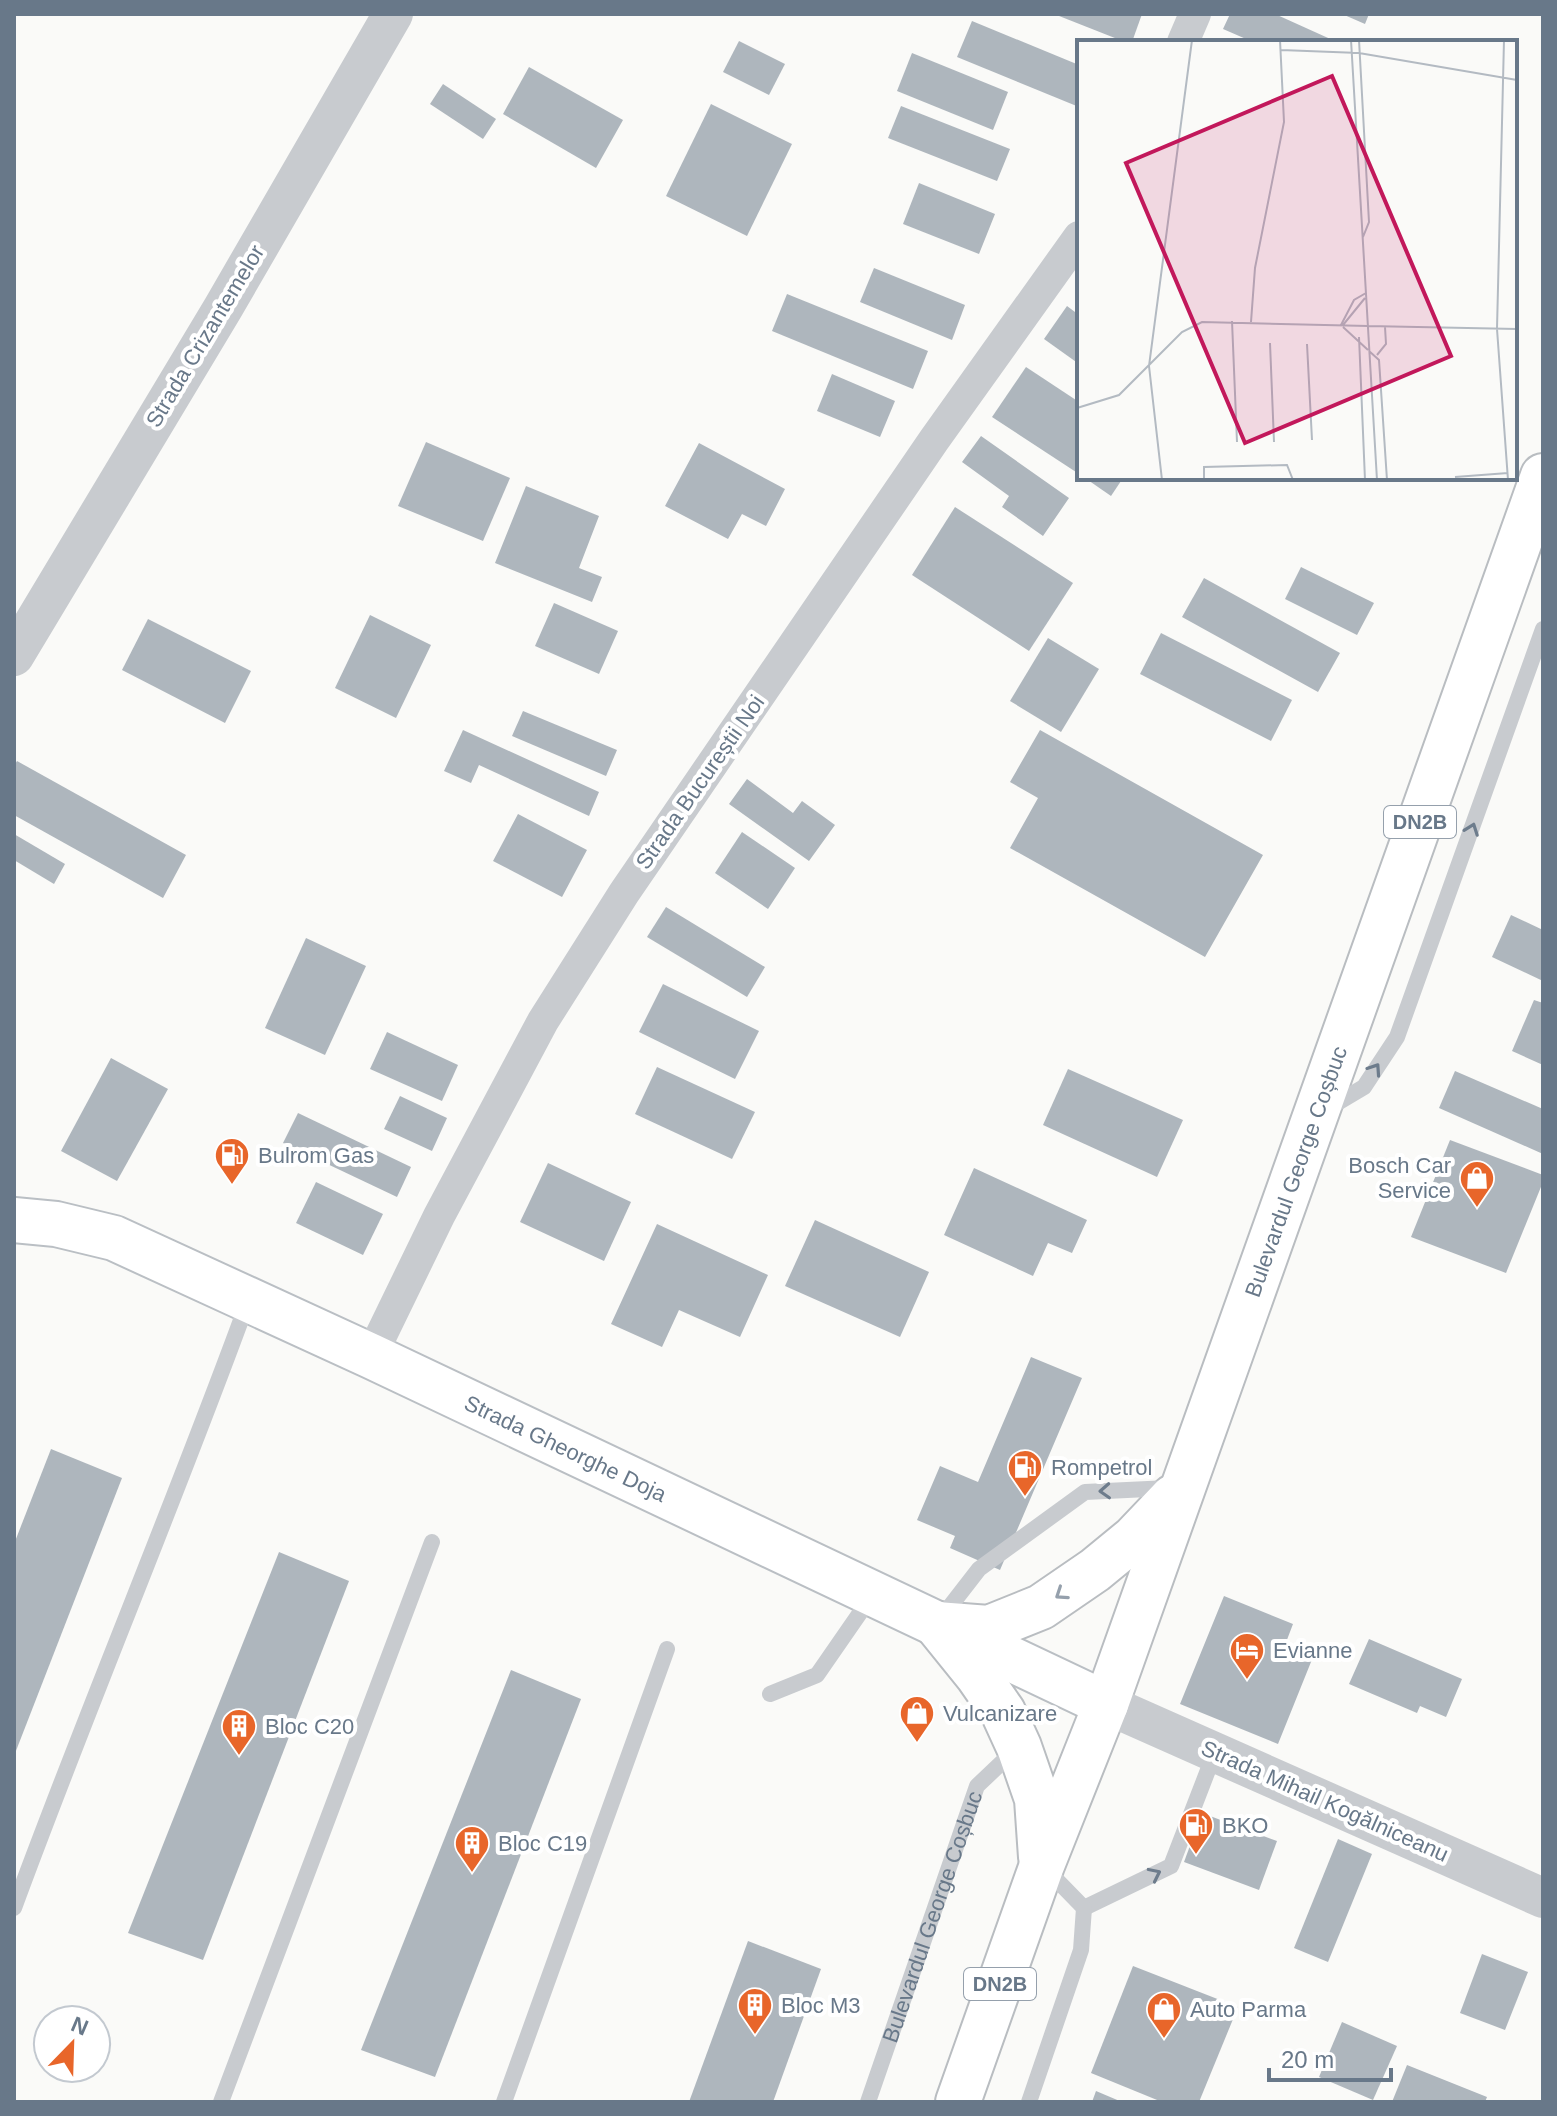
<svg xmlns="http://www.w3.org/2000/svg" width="1557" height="2116" viewBox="0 0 1557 2116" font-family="Arial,sans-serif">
  <rect width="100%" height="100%" fill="#fafaf8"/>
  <g fill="#aeb6bd">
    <polygon points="1054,14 1142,14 1132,42 1125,42"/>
    <polygon points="1230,14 1275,14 1337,42 1253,42 1223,29"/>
    <polygon points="1342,14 1369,14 1365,24"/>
    <polygon points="972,21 1079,65 1079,107 957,57"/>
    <polygon points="739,41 785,64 769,95 723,72"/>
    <polygon points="912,53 1008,92 993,130 897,91"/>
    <polygon points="529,67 623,120 596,168 503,114"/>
    <polygon points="443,84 496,119 483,139 430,104"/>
    <polygon points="711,104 792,144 747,236 666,196"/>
    <polygon points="901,106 1010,149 997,181 888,138"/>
    <polygon points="919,183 995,214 979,254 903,224"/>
    <polygon points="874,268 965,305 952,340 860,302"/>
    <polygon points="787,294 928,351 913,389 772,331"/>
    <polygon points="1067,306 1079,315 1079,364 1044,339"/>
    <polygon points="1026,367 1079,402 1079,474 992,417"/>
    <polygon points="832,374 895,401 880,437 817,411"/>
    <polygon points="981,436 1069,498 1043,536 1002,507 1009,496 962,462"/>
    <polygon points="426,442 510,478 483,541 398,506"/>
    <polygon points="699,443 785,489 766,526 742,514 728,539 665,506"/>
    <polygon points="1085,478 1123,478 1111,496"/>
    <polygon points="526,486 599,516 579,568 602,577 592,602 495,563"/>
    <polygon points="955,507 1073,583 1029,651 912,575"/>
    <polygon points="1301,567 1374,603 1357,635 1285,599"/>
    <polygon points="1204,578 1340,653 1318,692 1182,617"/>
    <polygon points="554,603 618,631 599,674 535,646"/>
    <polygon points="370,615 431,645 396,718 335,688"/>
    <polygon points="148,619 251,671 225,723 122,670"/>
    <polygon points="1161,633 1292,700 1271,741 1140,674"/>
    <polygon points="1048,638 1099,669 1061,732 1010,701"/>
    <polygon points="523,711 617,750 606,776 512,736"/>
    <polygon points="463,730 599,792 589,816 479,765 471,783 444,771"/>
    <polygon points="1040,730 1263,855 1205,957 1010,848 1038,798 1010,782"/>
    <polygon points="17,761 186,855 163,898 14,815 14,766"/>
    <polygon points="747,779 793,813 802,801 835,825 809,861 729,804"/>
    <polygon points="518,814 587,850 562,897 493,861"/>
    <polygon points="742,832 795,868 768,909 715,873"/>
    <polygon points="14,834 65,864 54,884 14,860"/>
    <polygon points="666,907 765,967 747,997 647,937"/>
    <polygon points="1511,915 1543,930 1543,981 1492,957"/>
    <polygon points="306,938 366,966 325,1055 265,1028"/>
    <polygon points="663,984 759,1031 735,1079 639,1032"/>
    <polygon points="1534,1000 1543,1003 1543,1065 1512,1051"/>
    <polygon points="387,1032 458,1065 442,1101 370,1069"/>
    <polygon points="111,1058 168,1089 117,1181 61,1151"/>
    <polygon points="657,1067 755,1112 732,1159 635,1114"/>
    <polygon points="1068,1069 1183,1120 1157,1177 1043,1125"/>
    <polygon points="1455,1071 1543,1109 1543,1154 1439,1108"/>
    <polygon points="400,1096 447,1118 432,1151 384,1129"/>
    <polygon points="298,1113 411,1167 397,1197 283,1143"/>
    <polygon points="1450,1140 1543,1175 1543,1182 1506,1273 1411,1237"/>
    <polygon points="548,1163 631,1202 604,1261 520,1222"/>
    <polygon points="974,1168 1087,1220 1072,1253 1048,1243 1033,1276 944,1235"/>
    <polygon points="316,1182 383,1214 363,1255 296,1223"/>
    <polygon points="815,1220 929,1272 900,1337 785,1286"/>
    <polygon points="657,1224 768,1275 740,1337 679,1310 662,1347 611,1324"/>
    <polygon points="1031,1357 1082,1378 1000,1570 950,1548 955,1536 917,1520 940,1466 978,1482"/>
    <polygon points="51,1449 122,1478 14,1756 14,1544"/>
    <polygon points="279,1552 349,1581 203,1960 128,1933"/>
    <polygon points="1224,1596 1293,1624 1285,1645 1313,1657 1278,1744 1180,1704"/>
    <polygon points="1369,1639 1462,1679 1446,1717 1420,1706 1417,1713 1349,1684"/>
    <polygon points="511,1670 581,1699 435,2077 361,2050"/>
    <polygon points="1202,1813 1277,1841 1259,1890 1184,1862"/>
    <polygon points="1338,1839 1372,1854 1328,1962 1294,1948"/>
    <polygon points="748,1941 821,1969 773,2102 689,2102"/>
    <polygon points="1482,1954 1528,1972 1505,2030 1460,2013"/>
    <polygon points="1133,1966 1238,2007 1199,2102 1162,2102 1091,2073"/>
    <polygon points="1342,2022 1397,2046 1373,2100 1319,2077"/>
    <polygon points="1407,2065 1487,2097 1485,2102 1392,2102"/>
    <polygon points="1096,2091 1122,2102 1092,2102"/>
  </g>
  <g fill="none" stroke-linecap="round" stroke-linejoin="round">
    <g stroke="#babfc4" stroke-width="48">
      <g id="secondary">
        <path id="s2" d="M14,1220l42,4 58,14 257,118 735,348"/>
      </g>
    </g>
    <g stroke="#b9bdc1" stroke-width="48">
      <g id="primary">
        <polyline points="936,1624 989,1628 1041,1607 1095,1570 1134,1538 1173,1497"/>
        <polyline points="936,1624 978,1676 1003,1712 1019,1747 1037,1799 1041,1857"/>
        <path id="s3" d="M958,2102l84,-237 64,-161 437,-1228"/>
      </g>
    </g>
    <g stroke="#c8cbcf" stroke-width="16">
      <polyline points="1327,1109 1364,1087 1397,1037 1543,629"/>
      <polyline points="941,1618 979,1569 1085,1492 1169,1488"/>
      <polyline points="770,1694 817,1675 871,1597"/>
      <path d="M14,1908c75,-204 160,-404 234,-607"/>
      <polyline points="1084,1908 1171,1866 1215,1752"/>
      <polyline points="221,2102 432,1542"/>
      <polyline points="504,2102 667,1649"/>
      <path id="s1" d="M868,2102l109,-316 40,-38"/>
      <polyline points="1029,2102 1081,1950 1084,1908 1046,1869"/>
    </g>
    <g stroke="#c8cbcf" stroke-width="32">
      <polyline points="1183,42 1195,14"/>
      <polyline points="371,1356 439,1216 543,1021 624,893 934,440 1079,237"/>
    </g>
    <g stroke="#c8cbcf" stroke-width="40">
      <polyline points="14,656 223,308 393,14"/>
      <polyline points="1106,1704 1543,1898"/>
    </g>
    <use href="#secondary" stroke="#fff" stroke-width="44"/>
    <use href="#primary" stroke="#fff" stroke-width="44"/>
  </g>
  <defs><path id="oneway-chevron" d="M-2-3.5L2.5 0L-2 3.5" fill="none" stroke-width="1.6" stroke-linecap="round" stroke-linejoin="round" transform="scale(2)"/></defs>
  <g stroke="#6d7c8c">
    <use href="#oneway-chevron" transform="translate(1472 829) rotate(-70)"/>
    <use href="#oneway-chevron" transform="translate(1375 1069) rotate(-56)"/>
    <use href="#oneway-chevron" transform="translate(1105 1491) rotate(177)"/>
    <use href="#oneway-chevron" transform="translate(1155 1874) rotate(-26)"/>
  </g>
  <use stroke="#95a0ac" href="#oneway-chevron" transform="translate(1061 1594) rotate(146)"/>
  <defs>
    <g id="fuel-pin" transform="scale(1.8)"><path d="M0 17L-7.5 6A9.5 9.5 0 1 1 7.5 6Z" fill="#e8662a" stroke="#fff"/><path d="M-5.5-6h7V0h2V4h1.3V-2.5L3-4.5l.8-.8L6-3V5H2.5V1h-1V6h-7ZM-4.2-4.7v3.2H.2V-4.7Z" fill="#fff"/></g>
    <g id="shop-pin" transform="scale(1.8)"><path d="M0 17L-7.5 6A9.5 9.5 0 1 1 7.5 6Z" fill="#e8662a" stroke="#fff"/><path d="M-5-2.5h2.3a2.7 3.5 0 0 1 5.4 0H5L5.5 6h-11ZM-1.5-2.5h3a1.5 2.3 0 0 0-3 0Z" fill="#fff"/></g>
    <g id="hotel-pin" transform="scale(1.8)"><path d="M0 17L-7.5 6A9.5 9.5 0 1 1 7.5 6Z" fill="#e8662a" stroke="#fff"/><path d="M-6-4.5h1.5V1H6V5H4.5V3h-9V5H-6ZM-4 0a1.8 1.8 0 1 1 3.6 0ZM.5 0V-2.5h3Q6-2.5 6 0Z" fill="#fff"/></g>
    <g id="building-pin" transform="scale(1.8)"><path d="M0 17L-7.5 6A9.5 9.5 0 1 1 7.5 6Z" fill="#e8662a" stroke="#fff"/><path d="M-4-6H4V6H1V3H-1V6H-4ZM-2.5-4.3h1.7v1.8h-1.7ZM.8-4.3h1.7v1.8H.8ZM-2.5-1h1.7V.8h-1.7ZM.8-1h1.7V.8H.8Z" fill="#fff"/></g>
  </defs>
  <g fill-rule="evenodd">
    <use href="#fuel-pin" x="232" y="1155"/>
    <use href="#shop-pin" x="1477" y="1178"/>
    <use href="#fuel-pin" x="1025" y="1467"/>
    <use href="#hotel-pin" x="1247" y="1650"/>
    <use href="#shop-pin" x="917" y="1713"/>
    <use href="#building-pin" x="239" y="1726"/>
    <use href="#fuel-pin" x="1196" y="1825"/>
    <use href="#building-pin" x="472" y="1843"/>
    <use href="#building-pin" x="755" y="2005"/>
    <use href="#shop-pin" x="1164" y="2009"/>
  </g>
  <g text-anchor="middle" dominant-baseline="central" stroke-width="8" stroke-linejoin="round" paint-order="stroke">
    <g fill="#fff" stroke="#95a0ac" stroke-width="2">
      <rect x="1384" y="806" width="72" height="32" rx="6"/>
      <rect x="964" y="1968" width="72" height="32" rx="6"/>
    </g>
    <g font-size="20" font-weight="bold" fill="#687889">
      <text x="1420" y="822">DN2B</text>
      <text x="1000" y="1984">DN2B</text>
    </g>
    <g font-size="22" fill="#687889" stroke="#fff">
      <text transform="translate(205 336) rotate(-59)">Strada Crizantemelor</text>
      <text transform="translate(700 782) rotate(-55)">Strada Bucureștii Noi</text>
      <text stroke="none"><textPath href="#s3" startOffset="990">Bulevardul George Coșbuc</textPath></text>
      <text stroke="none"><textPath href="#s2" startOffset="600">Strada Gheorghe Doja</textPath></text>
      <text transform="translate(1325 1801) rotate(24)">Strada Mihail Kogălniceanu</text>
      <text stroke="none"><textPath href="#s1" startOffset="196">Bulevardul George Coșbuc</textPath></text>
    </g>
    <g font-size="22" fill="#687889" stroke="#fff" text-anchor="start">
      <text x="258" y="1155">Bulrom Gas</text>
      <text x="1451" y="1165" text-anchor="end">Bosch Car<tspan x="1451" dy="25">Service</tspan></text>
      <text x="1051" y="1467">Rompetrol</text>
      <text x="1273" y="1650">Evianne</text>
      <text x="943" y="1713">Vulcanizare</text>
      <text x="265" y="1726">Bloc C20</text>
      <text x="1222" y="1825">BKO</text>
      <text x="498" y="1843">Bloc C19</text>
      <text x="781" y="2005">Bloc M3</text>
      <text x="1190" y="2009">Auto Parma</text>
    </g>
  </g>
  <g transform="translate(1077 40)">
    <rect width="440" height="440" fill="#fafaf8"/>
    <path fill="none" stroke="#b3bac2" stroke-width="2" d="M274,0l26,440M282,0l10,182 -6,15M427,0l-7,289 11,151M204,10l78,3 158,27M155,281l5,121M174,282l4,-54 29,-146 -4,-82M264,285l13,-25 12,-7M266,285l22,-27M291,286l149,3M266,287l25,23M282,297l6,143M193,303l4,99M230,304l5,96M292,311l10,9 8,120M300,315l9,-11 -1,-17M0,368l42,-13 63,-63 20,-10 166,4M378,437l53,-4M171,439l63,1M85,440l-13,-114 43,-326M127,440v-13l83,-2 6,15"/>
    <path fill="#c2185b" fill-opacity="0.15" stroke="#c2185b" stroke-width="4" d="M255,36l119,280 -206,87 -119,-280z"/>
    <rect width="440" height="440" fill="none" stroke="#687889" stroke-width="4"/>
  </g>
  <rect width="1557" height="2116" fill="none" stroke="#687889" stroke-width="32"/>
  <g transform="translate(72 2044) rotate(23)"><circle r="38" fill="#ffffff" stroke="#c3c9d0" stroke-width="2"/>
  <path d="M0-6L14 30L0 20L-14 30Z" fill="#e8662a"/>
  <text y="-12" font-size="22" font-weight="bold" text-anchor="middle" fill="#687889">N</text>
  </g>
  <path d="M1269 2068v12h122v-12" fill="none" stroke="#687889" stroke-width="4"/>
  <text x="1281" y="2068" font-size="24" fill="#687889" stroke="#ffffff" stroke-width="6" paint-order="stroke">20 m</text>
</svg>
